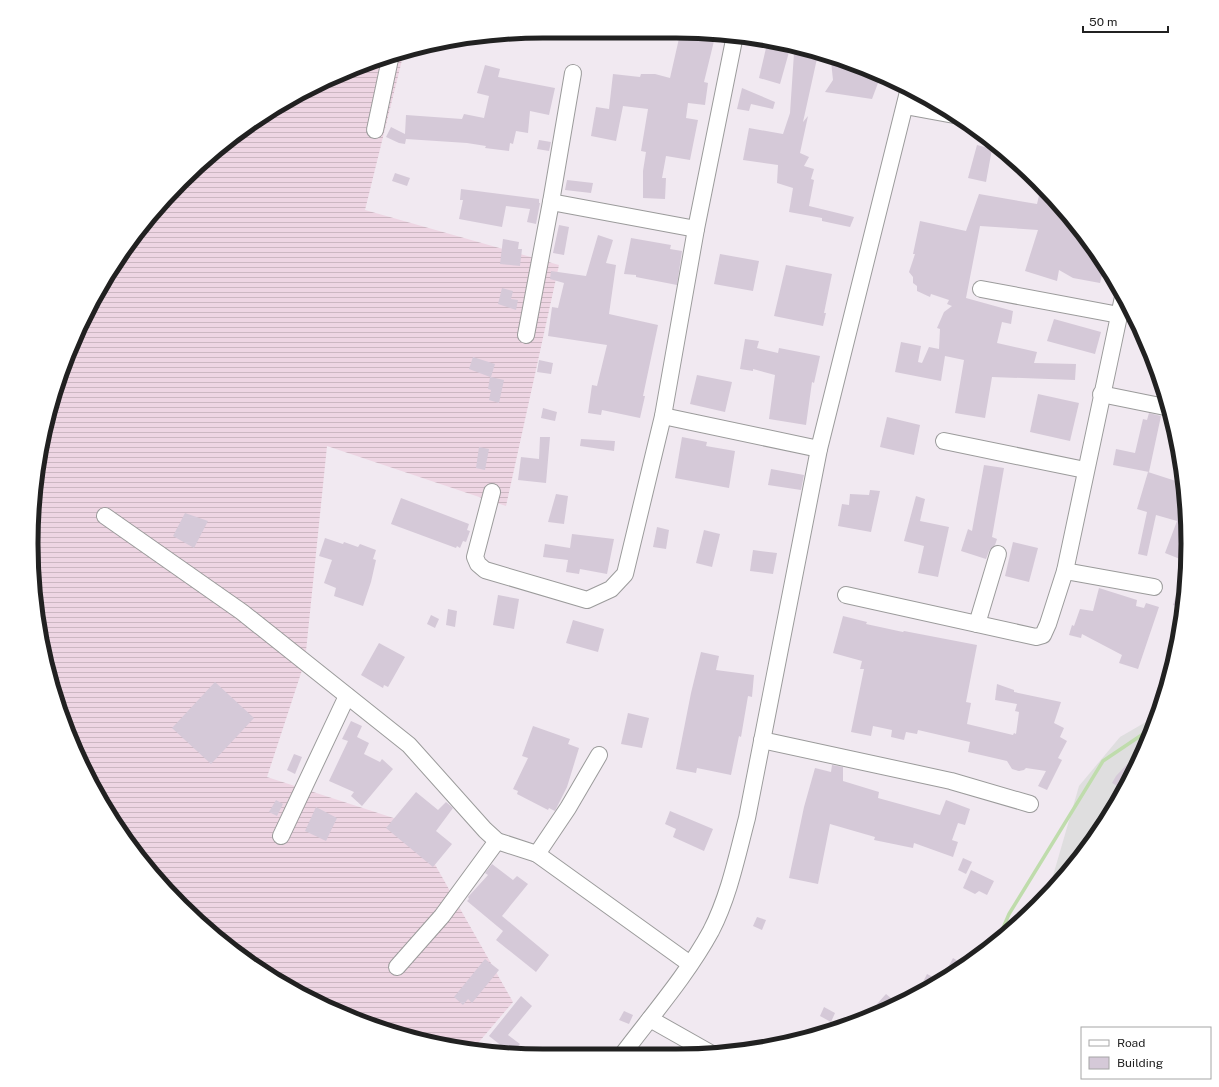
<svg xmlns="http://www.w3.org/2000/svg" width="1219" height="1087" viewBox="0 0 1219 1087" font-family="'Public Sans',sans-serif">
  <defs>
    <pattern id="farmland-rules" width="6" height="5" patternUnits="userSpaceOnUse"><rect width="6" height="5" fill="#eed5e3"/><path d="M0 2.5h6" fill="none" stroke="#ccb7c2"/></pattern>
  </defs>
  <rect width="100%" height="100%" fill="#f1e9f1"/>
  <polygon fill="#dfdedf" points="1158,715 1119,800 1061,882 1048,893 1079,786 1120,737"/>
  <polygon fill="url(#farmland-rules)" points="397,57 402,60 365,210 559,265 506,506 327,446 305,661 267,777 412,824 513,1002 473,1049 411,1038 317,1003 231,950 137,856 84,770 48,676 31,544 41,443 84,317 137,231 231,137 317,84"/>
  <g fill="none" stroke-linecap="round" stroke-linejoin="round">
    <polyline stroke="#bfdcac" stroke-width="3.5" points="998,940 1009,914 1103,761 1152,728"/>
  </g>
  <g fill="#d5c9d8">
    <polygon points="680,34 714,41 704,82 708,83 705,105 688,103 686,118 698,120 690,160 666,156 662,178 666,178 665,199 643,198 643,171 646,152 641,151 648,109 623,106 616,141 591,136 596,107 609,109 613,74 640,77 641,74 655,74 670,78"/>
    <polygon points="766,48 789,52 780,84 759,78"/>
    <polygon points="806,50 818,54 803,122 808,116 800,153 809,157 804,166 814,169 811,179 814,180 809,206 854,217 850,227 822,221 822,218 789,212 793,188 777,183 778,165 743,160 749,128 783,134 790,113 794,53 805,55"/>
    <polygon points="831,61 853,64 881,75 872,99 825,92 833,80"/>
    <polygon points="485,65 500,69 498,77 555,88 549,115 530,111 528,133 516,131 513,144 510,143 509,151 485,148 486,146 467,143 406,139 405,144 399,143 386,137 391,127 405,134 406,115 462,119 464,114 484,118 489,96 477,93"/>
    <polygon points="742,88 775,102 773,109 751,104 749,111 737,109"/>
    <polygon points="539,140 551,142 549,151 537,149"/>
    <polygon points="977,145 992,149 986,182 968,178"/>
    <polygon points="395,173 410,178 407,186 392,181"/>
    <polygon points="567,180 593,183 591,193 565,190"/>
    <polygon points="1041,187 1069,218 1067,228 1080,229 1082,232 1104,267 1100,283 1073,278 1059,270 1057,281 1025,271 1038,230 980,226 966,298 1013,311 1011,324 1002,322 997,343 1037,352 1034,363 1076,364 1075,380 992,377 985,418 955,413 964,360 945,356 941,381 895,372 901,342 921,346 918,362 922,363 929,347 939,349 940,329 937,328 944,312 952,306 947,304 949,300 931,294 930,297 917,291 917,286 913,283 913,277 909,272 915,254 913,254 920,221 966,231 979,194 1037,204"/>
    <polygon points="461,189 539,199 539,203 540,203 536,224 527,222 530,209 506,206 502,227 459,219 463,200 460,200"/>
    <polygon points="559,225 569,227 564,255 553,253"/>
    <polygon points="598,235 613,240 606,263 616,265 609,314 658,325 643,396 645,396 640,418 602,410 601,415 588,413 592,385 597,386 607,345 548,336 552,307 558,308 564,283 550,279 551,271 586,276"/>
    <polygon points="631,238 671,245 670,249 682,251 677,285 636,277 636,275 624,274"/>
    <polygon points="503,239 519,242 518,249 522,249 520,266 500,264"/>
    <polygon points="720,254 759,261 753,291 714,284"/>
    <polygon points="786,265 832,274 824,313 826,313 823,326 774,316"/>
    <polygon points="502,288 513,291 511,299 518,300 516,310 498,304"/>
    <polygon points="1054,319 1101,332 1095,354 1047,341"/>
    <polygon points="745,339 759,341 757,348 778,353 779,348 820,356 814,383 812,382 806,425 769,419 775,375 753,369 753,371 740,369"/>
    <polygon points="473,357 495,364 491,377 504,380 499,403 489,400 491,390 488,389 490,377 469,369"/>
    <polygon points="539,360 553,363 551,374 537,372"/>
    <polygon points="697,375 732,382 725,412 690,404"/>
    <polygon points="1038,394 1079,403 1070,441 1030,432"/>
    <polygon points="543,408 557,412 555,421 541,418"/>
    <polygon points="1149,413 1161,416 1149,472 1113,465 1116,449 1135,453 1143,419 1147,420"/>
    <polygon points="887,417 920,425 914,455 880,447"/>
    <polygon points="540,437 550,437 546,483 518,480 521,457 539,459"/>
    <polygon points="682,437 707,442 706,446 735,451 729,488 675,478"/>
    <polygon points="581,439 615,441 614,451 580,446"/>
    <polygon points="479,447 489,449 485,470 476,468"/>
    <polygon points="984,465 1004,468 992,537 997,539 995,545 989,551 986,559 961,551 968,529 972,531"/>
    <polygon points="771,469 804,475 801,490 768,485"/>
    <polygon points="1148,472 1182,483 1187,510 1185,561 1165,553 1177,521 1156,515 1147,556 1138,554 1147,512 1137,509"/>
    <polygon points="870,490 880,491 871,532 838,526 842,504 849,505 850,494 869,495"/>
    <polygon points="556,494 568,496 564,524 548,522"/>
    <polygon points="916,496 925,499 920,521 949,527 938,577 918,573 924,546 904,541"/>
    <polygon points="401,498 469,524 467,530 470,531 466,542 463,541 460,548 457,546 456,548 391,524"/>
    <polygon points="185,513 208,521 194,548 173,536"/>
    <polygon points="657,527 669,530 666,549 653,547"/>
    <polygon points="704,530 720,534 712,567 696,563"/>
    <polygon points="572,534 614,539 607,574 580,569 579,574 566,572 568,560 543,557 545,544 570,548"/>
    <polygon points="325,538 343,544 344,542 358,547 360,544 376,550 373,559 376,560 371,582 363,606 334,596 336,588 324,583 332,560 319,556"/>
    <polygon points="1013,542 1038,548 1029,582 1005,576"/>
    <polygon points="753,550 777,553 773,574 750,571"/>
    <polygon points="1099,588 1137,600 1136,606 1144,608 1146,603 1159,607 1138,669 1119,663 1122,655 1082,634 1081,638 1069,635 1072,625 1074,626 1080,609 1093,611"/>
    <polygon points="498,595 519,599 514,629 493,625"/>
    <polygon points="1176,596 1184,599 1184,608 1173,605"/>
    <polygon points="448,609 457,611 455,627 446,625"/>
    <polygon points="431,615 439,619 435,628 427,624"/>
    <polygon points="843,616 867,622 866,624 903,632 904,631 977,645 966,702 971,703 967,724 1013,735 1014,733 1016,734 1019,712 1015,711 1017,704 995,700 997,684 1014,690 1014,692 1061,702 1054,723 1064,728 1060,737 1067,741 1058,758 1062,760 1047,790 1038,786 1046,771 1026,768 1024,770 1019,771 1012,769 1007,761 968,752 970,742 918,730 917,734 906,732 904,740 891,737 892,730 873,726 871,736 851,732 864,669 860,669 862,661 833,653"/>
    <polygon points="573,620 604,629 598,652 566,643"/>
    <polygon points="379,643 405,657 388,687 384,685 383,688 361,675"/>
    <polygon points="701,652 719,656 716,670 754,675 752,697 748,696 741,737 739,736 731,775 697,768 696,773 676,769 691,693"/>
    <polygon points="215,682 254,718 211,764 172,728"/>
    <polygon points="628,713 649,718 642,748 621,744"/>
    <polygon points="351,721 362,726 357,737 369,743 364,754 380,762 382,759 393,769 362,806 351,796 354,792 329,781 348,741 342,739"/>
    <polygon points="533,726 570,739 568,744 579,748 567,787 555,811 549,808 548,810 517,794 518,791 513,789 528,758 522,756"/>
    <polygon points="294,754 302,757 295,774 287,770"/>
    <polygon points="1134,757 1136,758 1121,788 1112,783 1116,776"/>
    <polygon points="832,765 843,767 843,781 879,792 878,798 936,814 940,815 946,800 970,809 965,825 958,823 952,840 958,842 953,857 914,843 913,848 874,840 875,837 830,824 818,884 789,878 804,807 815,768 831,772"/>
    <polygon points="416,792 438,810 446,802 453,808 436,831 452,844 433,867 386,828"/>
    <polygon points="276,800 283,804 277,816 269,812"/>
    <polygon points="316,807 337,818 326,841 305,831"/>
    <polygon points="670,811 713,829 704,851 673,837 676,829 665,824"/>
    <polygon points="963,858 972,862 966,874 958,870"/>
    <polygon points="492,864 513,880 517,876 528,884 502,916 549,955 536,972 496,940 503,931 467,901 469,899 468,897 488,875 485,873"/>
    <polygon points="971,870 994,881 987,895 979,891 975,894 963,888"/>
    <polygon points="757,917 766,920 762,930 753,926"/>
    <polygon points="953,958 961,963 959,968 943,977"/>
    <polygon points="485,959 499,970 472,1003 468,999 463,1005 454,997"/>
    <polygon points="927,974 939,980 917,994"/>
    <polygon points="886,994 892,999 884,1010 877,1004"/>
    <polygon points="521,996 532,1006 508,1035 520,1044 512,1054 489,1036"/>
    <polygon points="824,1007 835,1013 831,1022 820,1016"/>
    <polygon points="624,1011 633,1015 629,1024 619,1020"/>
  </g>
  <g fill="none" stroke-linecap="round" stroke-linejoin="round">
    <g stroke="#9b9b9b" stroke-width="18">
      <g id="minor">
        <polyline points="573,73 551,202 696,229"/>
        <polyline points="905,106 954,115"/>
        <polyline points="375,130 390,59"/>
        <polyline points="981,289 1119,315"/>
        <polyline points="526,335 551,202"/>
        <polyline points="1101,394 1170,408"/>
        <polyline points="663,416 819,449"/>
        <polyline points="944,441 1085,470"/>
        <polyline points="492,492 475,557 478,564 485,570 587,600 611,589 625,574 663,416 696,229 735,35"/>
        <polyline points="105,516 242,612 409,745 485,830 497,841 537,854 690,964"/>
        <polyline points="1065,571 1154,587"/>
        <polyline points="846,595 1036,637 1043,635 1048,624 1065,571 1123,297"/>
        <polyline points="977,624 998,554"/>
        <polyline points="762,740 951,781 1030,804"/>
        <polyline points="281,836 347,696"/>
        <polyline points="537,854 568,808 599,755"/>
        <polyline points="397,967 442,916 497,841"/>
        <polyline points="650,1019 712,1054"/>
        <path d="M622,1055c30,-40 65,-80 89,-124 18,-35 26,-75 36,-113l72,-369 90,-361"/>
      </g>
    </g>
    <use href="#minor" stroke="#fff" stroke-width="16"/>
  </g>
  <path d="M0 0H1219V1087H0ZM543 38H676A505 505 0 0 1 1181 543V544A505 505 0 0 1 676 1049H543A505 505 0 0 1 38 544V543A505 505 0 0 1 543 38Z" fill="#fff" fill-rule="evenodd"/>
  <path fill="none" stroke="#212121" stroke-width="5" d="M543 38H676A505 505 0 0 1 1181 543V544A505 505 0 0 1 676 1049H543A505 505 0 0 1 38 544V543A505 505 0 0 1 543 38Z"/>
  <rect x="1081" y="1027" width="130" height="52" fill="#ffffff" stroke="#a6a6a6"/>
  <rect x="1089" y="1040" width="20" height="6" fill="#ffffff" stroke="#a6a6a6"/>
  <text x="1117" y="1047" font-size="12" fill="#212121">Road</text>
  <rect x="1089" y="1057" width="20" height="12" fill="#d5c9d8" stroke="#a6a6a6"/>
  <text x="1117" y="1067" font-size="12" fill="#212121">Building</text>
  <path d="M1083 26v6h85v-6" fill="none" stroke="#212121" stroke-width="2"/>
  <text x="1089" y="26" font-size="12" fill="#212121" stroke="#ffffff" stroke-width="3" paint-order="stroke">50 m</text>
</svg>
